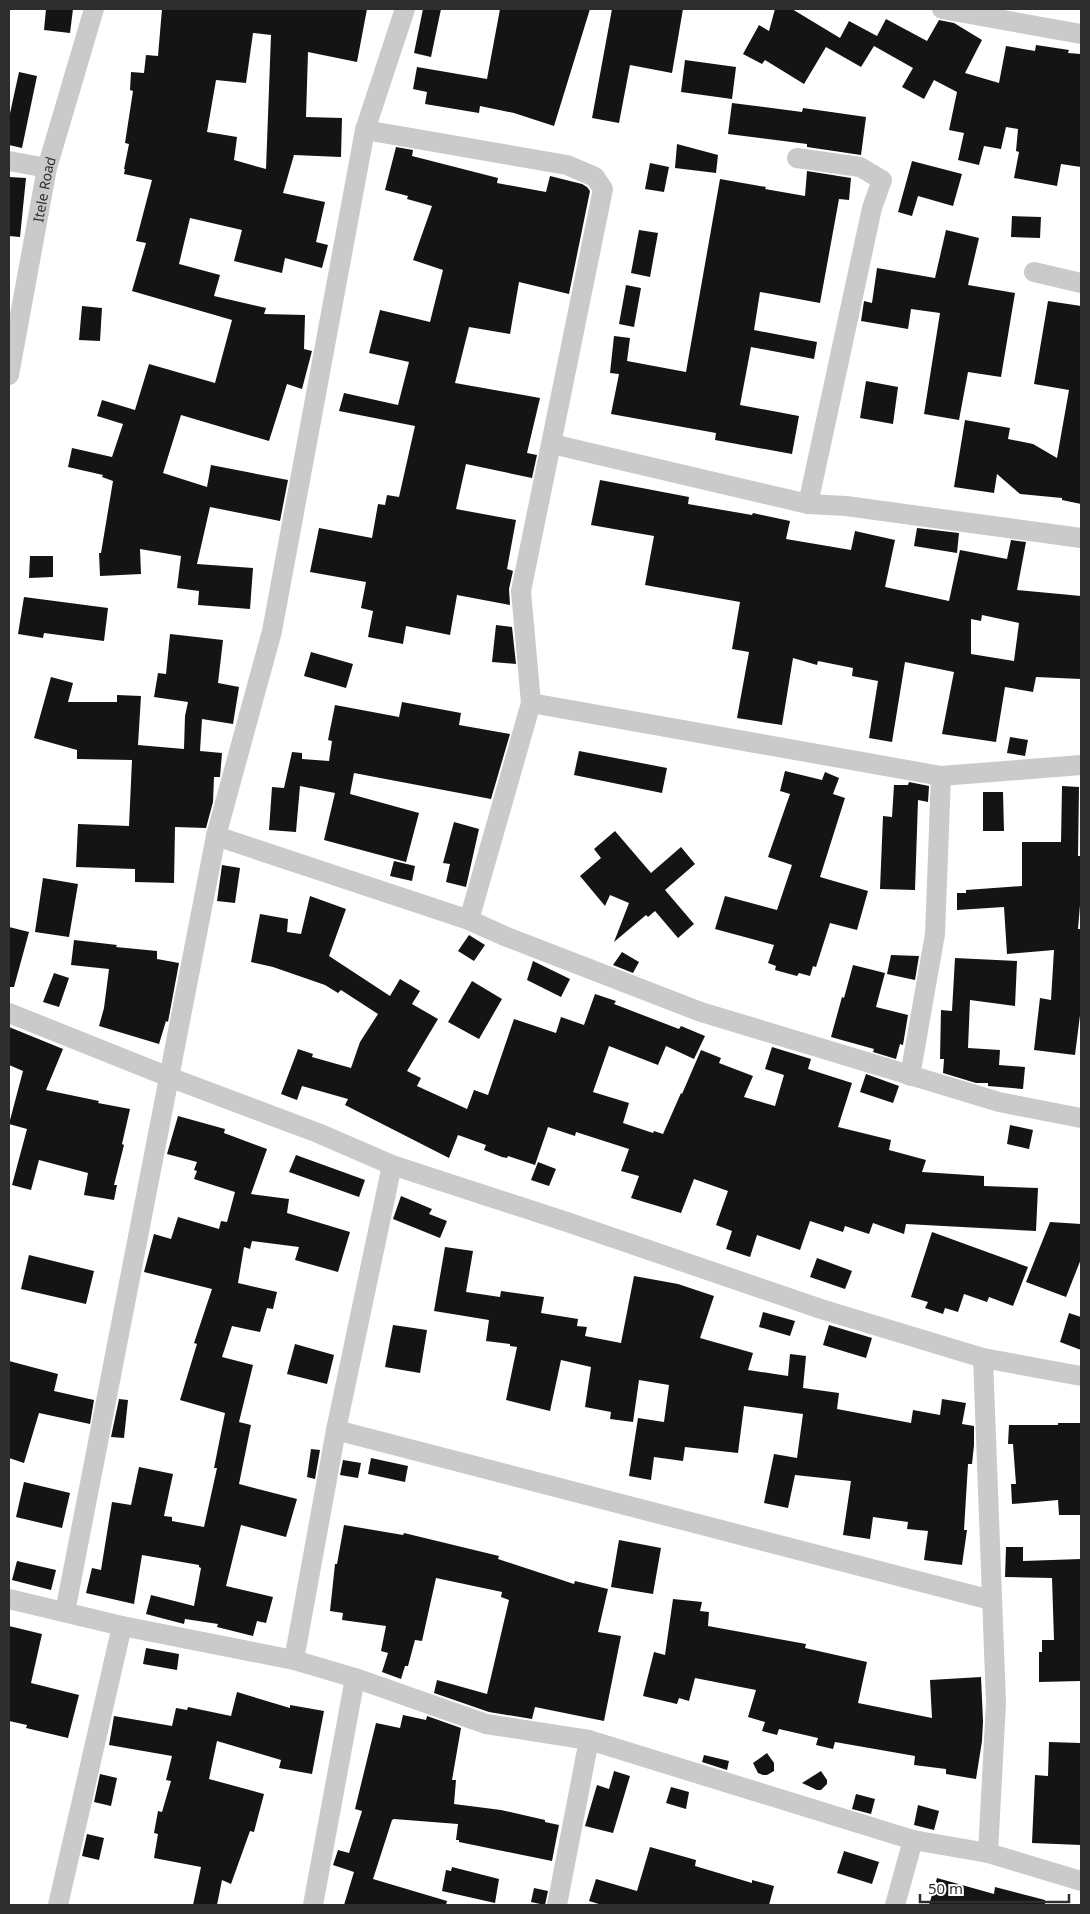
<svg xmlns="http://www.w3.org/2000/svg" width="1090" height="1914" viewBox="0 0 1090 1914" font-family="'Noto Sans',sans-serif">
  <rect width="100%" height="100%" fill="#fff"/>
  <g fill="#141414" fill-rule="evenodd">
    <polygon points="46,9 73,9 70,33 44,30"/>
    <path d="M162,9h205l-10,53 -49,-10 -2,65 36,1 -1,39 -47,-2 -11,38 42,9 -9,40 12,3 -6,23 -37,-10 -3,15 -48,-12 8,-31 -52,-12 -11,46 41,11 -6,21 52,12 -2,6 41,1 -1,34 8,2 -10,38 -15,-5 -18,57 -88,-26 -18,58 44,14 4,-22 77,15 -8,41 -70,-14 -13,57 56,4 -3,41 -52,-4 1,-14 -22,-3 4,-32 -41,-7 1,25 -41,2 -1,-23h2l12,-72 -11,-4 1,-2 -35,-8 4,-19 40,9 11,-33 -26,-8 5,-16 33,10 14,-46 66,19 17,-63 -100,-29 14,-48 -10,-2 16,-61 -28,-6 1,-5h-1l5,-25 -4,-1 8,-52 -3,-1 1,-18 13,1 2,-18 12,1zM253,33l18,2 -5,134 -32,-9 3,-23 -30,-5 9,-52 30,3z"/>
    <polygon points="423,9 441,9 431,57 414,53"/>
    <polygon points="500,9 590,9 554,126 514,113 480,106 479,113 425,104 427,92 413,89 417,67 487,79"/>
    <polygon points="612,9 683,9 672,73 630,65 619,123 592,118"/>
    <polygon points="775,9 792,9 840,38 849,21 877,36 886,19 927,41 939,20 954,23 982,40 965,73 999,83 1006,46 1035,51 1036,45 1069,50 1068,53 1081,54 1081,167 1061,164 1057,186 1014,178 1019,152 1016,151 1018,129 1006,127 1001,149 984,146 979,165 958,160 964,133 949,130 957,92 934,80 924,99 902,87 913,68 874,46 861,67 826,47 804,84 765,60 762,64 743,54 759,25 769,31"/>
    <polygon points="685,60 736,67 732,99 681,92"/>
    <polygon points="19,72 37,76 22,148 9,145 9,118"/>
    <polygon points="732,103 802,112 803,108 866,117 861,155 807,147 807,144 728,134"/>
    <polygon points="677,144 718,155 716,173 675,168"/>
    <polygon points="396,147 413,150 412,156 498,178 497,183 546,192 550,176 582,184 587,187 590,191 569,294 519,282 510,334 469,327 455,383 540,398 527,453 537,455 532,478 466,464 456,509 516,520 507,569 513,571 509,589 510,605 457,595 450,635 406,626 403,644 368,637 373,611 361,608 366,582 310,572 319,528 372,538 378,504 385,505 387,495 399,497 415,426 339,411 344,393 398,405 409,362 369,353 380,310 430,322 443,270 413,260 432,206 407,199 408,196 385,190"/>
    <polygon points="912,161 962,174 953,206 918,196 912,216 898,212"/>
    <polygon points="650,163 669,167 664,192 645,189"/>
    <polygon points="807,171 851,178 849,200 839,199 820,303 760,292 754,330 817,342 814,359 751,347 740,405 799,416 792,454 715,440 716,433 611,414 619,374 610,373 614,336 630,338 627,361 686,372 720,179 766,187 765,189 805,196"/>
    <polygon points="9,177 26,178 20,237 9,236"/>
    <polygon points="1012,216 1041,217 1040,238 1011,237"/>
    <polygon points="639,230 658,233 650,277 631,273"/>
    <polygon points="946,230 979,238 968,285 1015,293 1001,377 968,372 959,420 924,414 940,313 911,309 908,329 861,321 864,301 872,303 877,268 935,278"/>
    <polygon points="626,285 641,288 634,327 619,324"/>
    <polygon points="1048,301 1081,306 1081,504 1062,500 1062,498 1020,494 997,474 994,493 954,487 965,420 1010,428 1008,439 1033,444 1057,458 1069,390 1034,384"/>
    <polygon points="82,306 102,308 100,341 79,340"/>
    <polygon points="866,381 898,387 893,424 860,418"/>
    <path d="M600,480l89,17 -1,7 64,11 1,-2 37,8 -4,18 65,11 4,-19 40,9 -10,47 64,14 11,-51 47,9 4,-19 15,2 -9,48 64,6v83l-45,-2 -3,15 -28,-5 -9,55 -54,-8 12,-62 -49,-10 -13,80 -23,-4 9,-57 -26,-5 1,-8 -35,-7 -1,4 -24,-7 -11,67 -45,-7 12,-66 -17,-3 8,-47 -95,-17 9,-49 -63,-11zM982,615l37,8 -5,38 -43,-7v-35l10,2z"/>
    <polygon points="917,528 959,533 957,553 914,546"/>
    <polygon points="30,556 53,556 53,577 29,578"/>
    <polygon points="24,597 108,608 104,641 44,633 43,638 18,634"/>
    <polygon points="496,625 512,627 516,664 492,662"/>
    <polygon points="170,634 223,640 218,683 239,687 233,724 202,719 200,751 222,753 220,777 214,777 213,802 206,828 175,827 174,883 135,882 135,869 76,867 78,824 129,826 132,760 77,759 77,750 34,738 51,677 73,683 68,702 117,702 117,695 141,696 138,745 184,749 185,716 188,702 154,697 158,673 166,674"/>
    <polygon points="311,652 353,664 346,688 304,676"/>
    <polygon points="402,702 461,713 459,725 510,734 491,799 354,773 350,794 419,813 406,862 324,840 335,793 300,786 296,832 269,830 272,787 284,788 292,752 302,753 302,759 329,761 332,741 328,740 335,705 399,717"/>
    <polygon points="1010,737 1028,740 1025,756 1007,753"/>
    <polygon points="579,751 667,768 662,793 574,775"/>
    <polygon points="785,771 822,780 825,772 839,778 833,794 845,798 820,877 868,891 857,930 830,923 816,967 813,966 810,976 799,973 797,976 775,970 776,966 768,963 774,945 715,929 725,896 777,910 792,865 768,857 790,794 780,791"/>
    <polygon points="909,782 929,786 928,802 918,800 915,890 880,889 883,816 892,817 894,785 908,785"/>
    <polygon points="1062,786 1079,787 1078,856 1081,856 1081,893 1078,929 1081,929 1081,1007 1075,1055 1034,1050 1040,998 1051,1000 1054,950 1007,954 1004,907 957,910 957,893 966,893 966,890 1022,886 1022,842 1061,842"/>
    <polygon points="983,792 1003,792 1004,831 983,831"/>
    <polygon points="454,822 479,829 466,887 446,882 450,864 443,863"/>
    <polygon points="615,831 651,873 681,847 695,864 665,890 694,924 678,938 655,911 648,917 646,915 614,942 629,903 610,895 605,906 580,876 601,858 594,849"/>
    <polygon points="394,861 415,866 412,881 390,876"/>
    <polygon points="222,865 240,868 235,903 217,901"/>
    <polygon points="43,878 78,884 69,937 35,932"/>
    <polygon points="310,896 346,909 329,956 390,996 400,979 420,991 412,1004 438,1019 407,1071 421,1078 417,1086 467,1109 474,1090 488,1095 514,1019 556,1033 561,1017 584,1025 595,994 616,1001 614,1004 679,1029 681,1026 705,1036 694,1059 666,1046 658,1065 609,1046 593,1092 629,1103 623,1123 653,1133 654,1131 663,1134 681,1093 682,1094 701,1050 721,1058 719,1063 753,1076 744,1097 775,1106 784,1075 765,1069 772,1047 811,1059 808,1069 852,1083 838,1127 891,1140 889,1150 926,1160 922,1172 984,1176 984,1186 1038,1188 1036,1231 906,1224 904,1234 873,1223 869,1234 845,1226 843,1232 810,1221 800,1250 757,1235 750,1257 726,1249 732,1231 716,1225 728,1191 694,1179 681,1213 631,1198 639,1176 621,1171 629,1149 576,1132 575,1136 548,1127 535,1165 508,1156 507,1158 502,1157 484,1150 486,1145 458,1135 449,1158 345,1105 348,1099 302,1086 297,1100 281,1094 298,1049 313,1054 312,1057 351,1068 360,1042 378,1014 341,990 338,993 325,985 273,967 251,962 260,914 288,919 287,932 301,934"/>
    <polygon points="9,927 29,932 14,987 9,987"/>
    <polygon points="469,935 485,945 474,961 458,951"/>
    <polygon points="74,940 117,945 116,947 157,951 157,959 179,963 168,1022 166,1021 159,1044 99,1026 104,1008 109,969 71,965"/>
    <polygon points="622,952 639,962 633,973 613,965"/>
    <polygon points="891,955 919,956 915,980 887,974"/>
    <polygon points="955,958 1017,961 1015,1006 970,1000 968,1048 1000,1050 999,1065 1025,1067 1023,1089 988,1086 988,1083 976,1083 943,1073 944,1059 940,1059 941,1010 952,1011"/>
    <polygon points="533,961 570,979 561,997 527,980"/>
    <polygon points="853,965 885,973 876,1007 908,1015 903,1045 900,1044 896,1059 873,1052 874,1049 831,1037 842,997 844,998"/>
    <polygon points="54,973 69,978 59,1007 43,1002"/>
    <polygon points="472,981 502,999 479,1039 448,1022"/>
    <polygon points="9,1027 63,1049 46,1090 99,1101 98,1103 130,1109 122,1144 124,1145 114,1185 117,1185 114,1200 84,1195 88,1173 39,1160 31,1190 12,1185 27,1129 9,1124 23,1071 9,1065"/>
    <polygon points="866,1074 899,1086 893,1103 860,1092"/>
    <polygon points="178,1116 225,1129 224,1133 267,1149 251,1194 289,1199 287,1213 350,1232 338,1272 295,1260 299,1247 252,1241 250,1249 244,1247 238,1283 277,1292 273,1309 267,1308 260,1332 232,1326 222,1357 253,1365 239,1422 251,1425 239,1484 297,1499 286,1537 241,1525 226,1586 273,1597 266,1623 257,1621 253,1636 217,1627 218,1624 185,1619 184,1624 146,1614 151,1595 194,1606 201,1568 199,1567 199,1565 142,1555 134,1604 86,1593 92,1568 101,1570 112,1502 131,1505 139,1467 173,1474 164,1516 172,1517 172,1521 204,1527 217,1468 214,1468 225,1413 180,1400 197,1344 194,1343 212,1289 144,1272 154,1234 171,1239 178,1217 219,1229 221,1221 227,1222 235,1192 194,1179 197,1171 194,1170 197,1162 167,1154"/>
    <polygon points="1010,1125 1033,1130 1029,1149 1007,1144"/>
    <polygon points="296,1155 365,1180 359,1197 289,1172"/>
    <polygon points="538,1162 556,1169 549,1186 531,1180"/>
    <polygon points="401,1196 432,1209 429,1214 447,1221 440,1238 393,1219"/>
    <polygon points="1050,1222 1081,1224 1081,1259 1066,1297 1026,1282"/>
    <polygon points="932,1232 1028,1267 1013,1306 989,1297 987,1302 964,1294 958,1312 945,1308 943,1314 925,1308 928,1302 911,1297"/>
    <polygon points="445,1247 473,1251 466,1292 500,1297 501,1291 544,1297 541,1313 578,1319 577,1326 587,1327 585,1336 621,1343 634,1276 678,1284 714,1296 700,1338 753,1353 748,1370 788,1376 790,1354 806,1356 803,1388 839,1393 837,1409 911,1423 913,1410 940,1415 942,1399 966,1403 962,1424 974,1426 974,1445 972,1464 968,1464 964,1530 967,1530 962,1565 924,1560 928,1531 907,1529 908,1522 873,1517 870,1539 843,1535 851,1481 795,1475 788,1508 764,1503 774,1454 797,1458 803,1414 744,1406 738,1453 685,1447 683,1461 654,1457 651,1480 629,1476 638,1418 664,1422 669,1385 639,1380 633,1422 610,1419 611,1412 585,1407 591,1367 561,1360 550,1411 506,1400 517,1347 510,1346 510,1344 486,1341 489,1320 434,1311"/>
    <polygon points="29,1255 94,1271 86,1304 21,1289"/>
    <polygon points="817,1258 852,1271 845,1289 810,1277"/>
    <polygon points="763,1312 795,1321 790,1336 759,1327"/>
    <polygon points="1069,1313 1081,1317 1081,1350 1060,1342"/>
    <polygon points="393,1325 427,1330 420,1373 385,1367"/>
    <polygon points="829,1325 872,1338 866,1358 823,1345"/>
    <polygon points="295,1344 334,1355 327,1384 287,1374"/>
    <polygon points="9,1361 58,1374 54,1391 94,1400 90,1424 39,1413 24,1463 9,1458"/>
    <polygon points="119,1399 128,1400 124,1438 111,1437"/>
    <polygon points="1058,1423 1081,1423 1081,1515 1059,1515 1058,1500 1012,1504 1011,1484 1016,1484 1013,1444 1008,1444 1009,1425 1058,1425"/>
    <polygon points="311,1449 320,1450 315,1479 307,1477"/>
    <polygon points="371,1458 408,1466 405,1482 368,1474"/>
    <polygon points="343,1460 361,1463 358,1478 340,1475"/>
    <polygon points="24,1482 70,1493 62,1528 16,1517"/>
    <polygon points="344,1525 403,1535 404,1533 499,1556 498,1559 574,1584 575,1581 608,1589 598,1632 621,1636 604,1721 535,1707 532,1719 489,1712 434,1693 437,1680 487,1694 509,1600 501,1597 502,1592 436,1578 422,1641 415,1640 408,1666 405,1666 401,1679 382,1672 388,1653 381,1651 386,1626 342,1620 343,1613 330,1611 335,1564 337,1564"/>
    <polygon points="619,1540 661,1548 653,1594 611,1587"/>
    <polygon points="1006,1547 1023,1547 1023,1561 1081,1559 1081,1681 1039,1682 1039,1652 1042,1652 1042,1640 1054,1640 1052,1578 1005,1577"/>
    <polygon points="17,1561 56,1570 51,1590 12,1580"/>
    <polygon points="673,1599 702,1602 700,1611 709,1612 708,1626 806,1644 805,1648 867,1662 858,1703 932,1718 930,1680 981,1677 983,1721 982,1741 976,1779 946,1774 946,1769 914,1765 915,1756 835,1742 833,1749 816,1745 818,1738 779,1729 777,1735 762,1731 765,1722 748,1717 756,1690 695,1678 689,1701 679,1698 677,1704 643,1696 654,1652 665,1655"/>
    <polygon points="9,1626 42,1634 31,1683 79,1695 68,1738 26,1728 27,1725 9,1721"/>
    <polygon points="146,1648 179,1654 177,1670 143,1664"/>
    <polygon points="237,1692 290,1708 290,1705 324,1711 312,1774 279,1768 281,1760 217,1741 209,1779 264,1794 254,1832 250,1831 231,1884 222,1880 217,1905 193,1905 201,1867 154,1858 158,1834 154,1833 158,1811 162,1812 171,1781 166,1780 172,1756 109,1745 114,1716 172,1726 176,1708 187,1710 188,1707 231,1716"/>
    <polygon points="403,1715 426,1720 427,1716 461,1728 452,1780 456,1780 454,1804 501,1810 545,1820 545,1822 559,1825 552,1861 459,1842 459,1840 456,1840 458,1824 394,1819 392,1820 373,1879 447,1901 446,1905 344,1905 354,1872 333,1865 338,1850 349,1853 362,1811 355,1809 376,1723 400,1728"/>
    <polygon points="1049,1742 1081,1743 1081,1845 1032,1843 1035,1775 1048,1776"/>
    <polygon points="767,1753 774,1763 774,1771 767,1775 763,1775 758,1773 753,1763"/>
    <polygon points="704,1755 729,1761 727,1770 702,1762"/>
    <polygon points="614,1771 630,1776 613,1833 585,1826 597,1785 609,1789"/>
    <polygon points="821,1771 827,1780 827,1784 821,1790 817,1790 802,1783"/>
    <polygon points="100,1774 117,1778 111,1806 94,1802"/>
    <polygon points="671,1787 689,1792 686,1809 666,1803"/>
    <polygon points="856,1794 875,1799 871,1814 852,1809"/>
    <polygon points="918,1805 939,1811 934,1830 914,1825"/>
    <polygon points="87,1834 104,1838 99,1860 82,1856"/>
    <polygon points="650,1847 696,1860 695,1866 752,1883 752,1880 774,1886 769,1905 602,1905 589,1901 596,1879 637,1891"/>
    <polygon points="844,1851 879,1862 872,1884 837,1873"/>
    <polygon points="452,1867 499,1879 495,1903 442,1891 446,1870 451,1871"/>
    <polygon points="937,1878 994,1894 995,1887 1045,1900 1045,1905 929,1905"/>
    <polygon points="534,1888 548,1891 545,1905 531,1902"/>
  </g>
  <g fill="none" stroke-linecap="round" stroke-linejoin="round">
    <g stroke="#cacaca" stroke-width="20">
      <polyline points="942,9 1081,34"/>
      <polyline points="365,130 567,165 595,177 603,189 521,591 531,703 469,920"/>
      <polyline points="797,158 860,167 882,180 872,208 808,504"/>
      <polyline points="9,161 47,168"/>
      <polyline points="1034,272 1081,283"/>
      <path id="s1" d="M9,375l38,-207 47,-159"/>
      <polyline points="552,444 808,504 846,506 1081,538"/>
      <polyline points="531,703 941,776 1081,765"/>
      <polyline points="216,836 469,920 507,937 701,1012 999,1102 1081,1118"/>
      <polyline points="9,1013 169,1077 318,1133 392,1165 567,1222 821,1309 983,1358 1081,1376"/>
      <polyline points="910,1076 935,934 941,776"/>
      <polyline points="983,1358 996,1703 988,1853"/>
      <polyline points="336,1430 991,1600"/>
      <polyline points="9,1599 122,1626 294,1660 355,1678 486,1724 589,1740 913,1840 988,1853 1081,1881"/>
      <polyline points="65,1612 216,836 272,631 365,130 405,9"/>
      <polyline points="294,1660 336,1430 392,1165"/>
      <polyline points="58,1905 122,1626"/>
      <polyline points="313,1905 355,1678"/>
      <polyline points="557,1905 589,1740"/>
      <polyline points="895,1905 913,1840"/>
    </g>
  </g>
  <g text-anchor="middle" dominant-baseline="central" stroke-width="5" stroke-linejoin="round" paint-order="stroke">
    <g font-size="14" fill="#2d2d2d" stroke="#fff">
      <text stroke="none"><textPath href="#s1" startOffset="189">Itele Road</textPath></text>
    </g>
  </g>
  <rect width="1090" height="1914" fill="none" stroke="#2d2d2d" stroke-width="20"/>
  <path d="M920 1894v8h149v-8" fill="none" stroke="#2d2d2d" stroke-width="2.5"/>
  <text x="928" y="1894" font-size="15" fill="#2d2d2d" stroke="#ffffff" stroke-width="4" paint-order="stroke">50 m</text>
</svg>
